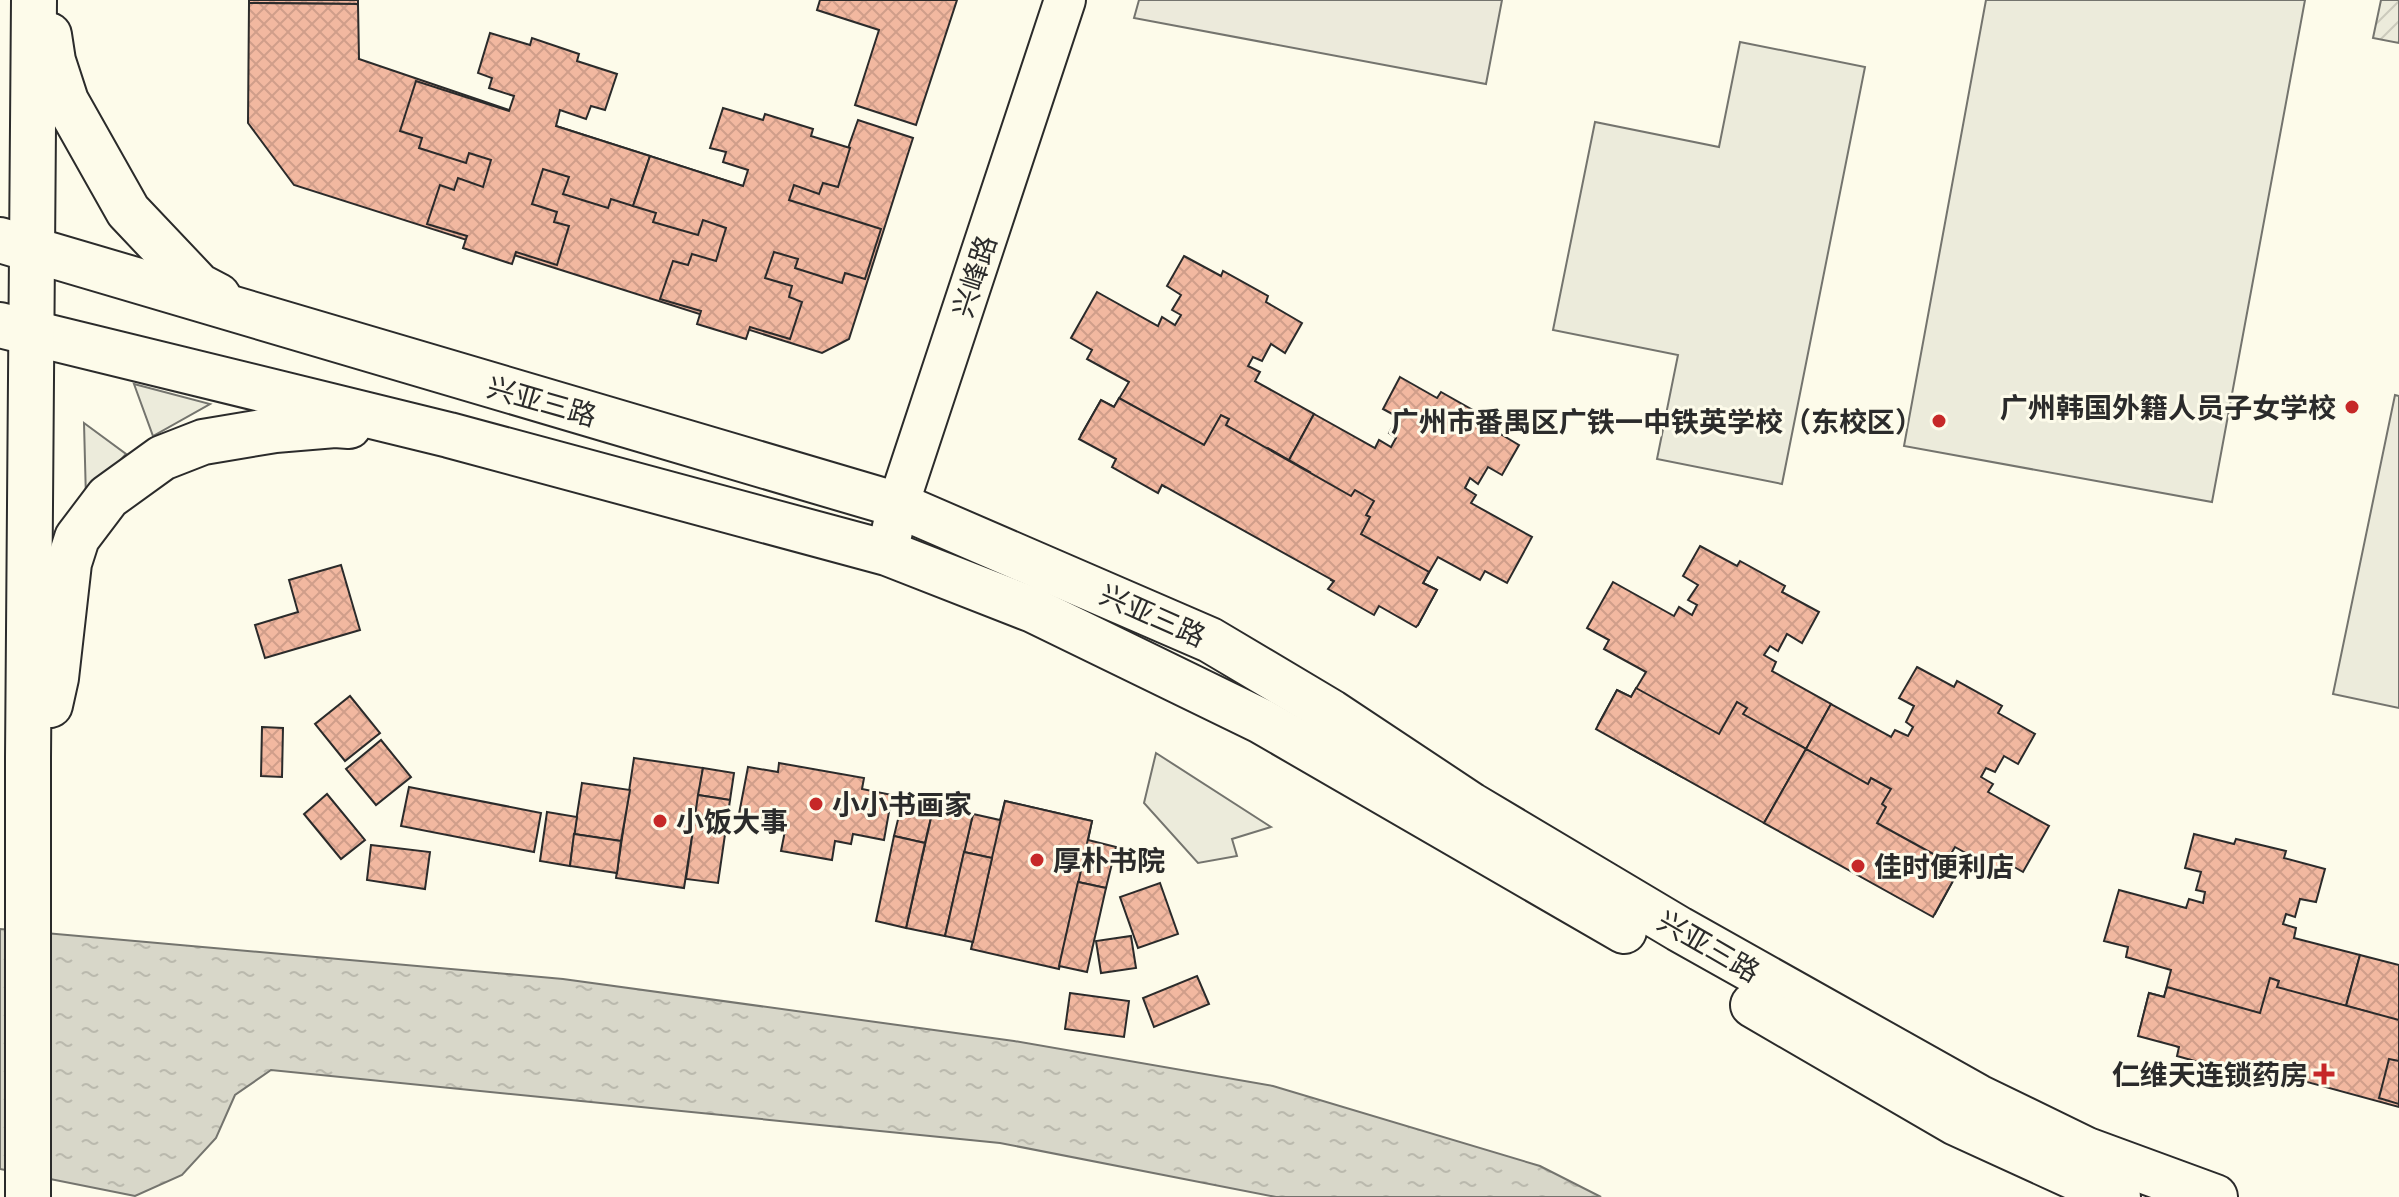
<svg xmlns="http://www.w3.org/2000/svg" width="2399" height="1197" viewBox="0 0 2399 1197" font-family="'PT Sans Narrow','Noto Sans SC',sans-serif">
  <defs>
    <pattern id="garden-furrows" width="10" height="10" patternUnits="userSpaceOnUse" patternTransform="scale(2)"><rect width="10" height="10" fill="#ecebdb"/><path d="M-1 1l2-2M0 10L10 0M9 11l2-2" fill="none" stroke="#cbcabc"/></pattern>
    <pattern id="water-ripples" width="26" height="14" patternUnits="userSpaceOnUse" patternTransform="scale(2)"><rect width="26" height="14" fill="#d8d7c9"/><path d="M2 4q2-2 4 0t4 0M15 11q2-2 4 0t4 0" fill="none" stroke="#bab9ad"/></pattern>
    <pattern id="building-cross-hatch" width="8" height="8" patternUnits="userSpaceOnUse" patternTransform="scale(2)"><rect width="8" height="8" fill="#f2b8a0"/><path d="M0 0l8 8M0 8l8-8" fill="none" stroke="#d09e8a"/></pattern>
  </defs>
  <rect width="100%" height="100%" fill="#fdfbea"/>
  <g fill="#ecebdb" stroke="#74746e" stroke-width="2">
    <polygon points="1986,0 2305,0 2212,502 1904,446"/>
    <polygon points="1740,42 1865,67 1782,484 1657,459 1678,355 1553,330 1595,122 1719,147"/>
    <polygon points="134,384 210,404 153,436"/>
    <polygon points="2395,395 2399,396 2399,708 2333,694"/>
    <polygon points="84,423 126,454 86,499"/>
    <polygon points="1156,753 1271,827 1232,839 1237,856 1198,863 1144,803"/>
  </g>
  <polygon fill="url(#garden-furrows)" stroke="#74746e" stroke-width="2" points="2381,0 2399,0 2399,43 2373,38"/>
  <polygon fill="#eceadb" stroke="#74746e" stroke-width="2" points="1139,0 1502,0 1486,84 1134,18"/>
  <polygon fill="url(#water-ripples)" stroke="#74746e" stroke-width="2" points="0,929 563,979 1014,1041 1273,1086 1540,1166 1601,1197 1276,1197 1000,1143 271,1070 235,1095 216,1138 182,1175 135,1196 0,1169"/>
  <g fill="url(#building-cross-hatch)" stroke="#2b2b2b" stroke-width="2">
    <polygon points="249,0 358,0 358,4 249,3"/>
    <polygon points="820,0 957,0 916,125 855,105 879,30 817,10"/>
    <polygon points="249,3 358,4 359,59 556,126 743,186 847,151 858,120 913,138 849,339 822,353 294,185 248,123"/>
    <polygon points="490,33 530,45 532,38 579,54 577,61 617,74 605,110 591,106 586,119 560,110 556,126 650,156 633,206 611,199 608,208 563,194 569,177 543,169 532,204 557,212 554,222 569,226 557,265 516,252 512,264 463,248 467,236 427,224 440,185 454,190 458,178 483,187 491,160 469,153 466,163 419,148 422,138 400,131 416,81 509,111 514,96 489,88 492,78 478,73"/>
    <polygon points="723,108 763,120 765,114 813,129 811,136 850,148 838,187 823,183 819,194 794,185 789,200 881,229 865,279 845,273 842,283 795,268 798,259 774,252 765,278 792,286 789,297 802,302 790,339 750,327 746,339 697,324 701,311 660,299 673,261 688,265 692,254 716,261 726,228 703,220 698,235 653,222 656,213 633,206 650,156 743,186 748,170 723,162 726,152 710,148"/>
    <polygon points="1184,256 1221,276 1223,271 1268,296 1266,302 1302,323 1285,353 1271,344 1262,361 1253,357 1248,366 1260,372 1255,381 1314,414 1289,460 1268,448 1263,457 1222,434 1208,460 1221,467 1200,502 1166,483 1165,487 1081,435 1101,400 1114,407 1129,382 1087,359 1092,350 1071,338 1097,292 1158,326 1162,317 1175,325 1181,315 1172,310 1181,295 1167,286"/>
    <polygon points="1400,377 1437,398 1441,392 1485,417 1482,423 1519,445 1502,475 1488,467 1478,484 1470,478 1465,488 1476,495 1471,503 1532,537 1507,583 1485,571 1480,580 1438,557 1423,583 1437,590 1418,625 1331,580 1332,578 1297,557 1318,522 1331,530 1346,503 1305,480 1310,472 1289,460 1314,414 1375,448 1379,440 1391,447 1396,438 1389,433 1398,417 1383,409"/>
    <polygon points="1119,398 1204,445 1221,415 1229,419 1226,425 1351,496 1355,490 1374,501 1366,515 1370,517 1361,534 1429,572 1423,583 1437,590 1418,625 1416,627 1379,606 1374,615 1328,589 1334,581 1162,485 1158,493 1112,467 1116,459 1079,439 1101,400 1114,407"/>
    <polygon points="1700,546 1737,566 1740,561 1785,586 1782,592 1819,612 1802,643 1787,634 1778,651 1770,646 1764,655 1776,662 1772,671 1831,704 1806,749 1784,737 1780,747 1739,724 1724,750 1737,757 1717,792 1683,773 1682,777 1630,748 1632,745 1598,725 1617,690 1631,697 1646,672 1604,649 1609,640 1587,628 1613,582 1674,616 1679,607 1692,615 1697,605 1688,600 1698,585 1683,576"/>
    <polygon points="341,565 360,630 265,658 255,625 298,612 289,580"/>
    <polygon points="1917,667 1954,687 1957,681 2002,706 1998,713 2035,734 2018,764 2004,756 1995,772 1986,768 1981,777 1993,784 1988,792 2049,826 2023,872 2002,860 1996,870 1955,847 1940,872 1954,879 1935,914 1900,895 1898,897 1814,847 1835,812 1848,820 1863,793 1822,770 1827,761 1806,749 1831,704 1891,737 1895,730 1908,736 1913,727 1906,722 1914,706 1899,698"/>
    <polygon points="1636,688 1719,734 1737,702 1747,708 1743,714 1806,749 1764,823 1596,729 1617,690 1631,697"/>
    <polygon points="350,696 380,733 345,761 315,724"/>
    <polygon points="262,727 283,728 282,777 261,776"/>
    <polygon points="381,740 411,777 376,805 346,769"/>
    <polygon points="1806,749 1868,784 1871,778 1891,789 1882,804 1886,807 1877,823 1946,861 1940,872 1954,879 1933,917 1764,823"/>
    <polygon points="634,758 703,768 684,888 616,878"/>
    <polygon points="779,763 864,778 862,789 892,795 884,840 853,834 851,844 835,841 832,860 781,851 785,831 766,829 769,819 739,814 748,767 778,772"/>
    <polygon points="703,768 734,773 730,800 698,795"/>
    <polygon points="582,783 630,790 621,841 574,834"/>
    <polygon points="409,787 541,813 534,852 401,826"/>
    <polygon points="327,794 365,840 341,859 304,814"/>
    <polygon points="698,795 730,800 718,883 686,879"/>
    <polygon points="903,799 934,805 925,843 894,836"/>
    <polygon points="1005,801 1092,821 1088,840 1116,847 1106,888 1078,882 1077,888 989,869 992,858 964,852 973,814 1000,820"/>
    <polygon points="1005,801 1092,821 1059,969 971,949"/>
    <polygon points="934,805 973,814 945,936 906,928"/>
    <polygon points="547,812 577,817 570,866 540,861"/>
    <polygon points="574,834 621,841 617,873 570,866"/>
    <polygon points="2194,834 2234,844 2236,839 2286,851 2284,858 2325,869 2316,902 2300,899 2295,917 2286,914 2283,924 2296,928 2294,938 2360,955 2346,1006 2323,1000 2320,1009 2275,997 2267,1026 2282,1030 2271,1068 2233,1058 2233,1062 2179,1047 2176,1046 2177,1043 2139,1033 2149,993 2164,997 2171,970 2126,957 2128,947 2104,941 2119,890 2186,908 2189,899 2203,903 2205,892 2196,890 2201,872 2185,868"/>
    <polygon points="894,836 925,843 906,928 876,921"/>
    <polygon points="371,845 430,852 425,889 367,880"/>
    <polygon points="964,852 992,858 973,942 945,936"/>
    <polygon points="1078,882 1106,888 1087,972 1059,966"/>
    <polygon points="1160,883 1178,934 1138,948 1120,897"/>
    <polygon points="1131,936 1136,968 1101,973 1096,941"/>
    <polygon points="2360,955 2399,965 2399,1030 2367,1022 2369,1012 2346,1006"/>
    <polygon points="1197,976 1209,1004 1154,1027 1143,998"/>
    <polygon points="2270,978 2279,981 2277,987 2399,1020 2399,1107 2230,1061 2227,1070 2177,1056 2179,1047 2138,1036 2149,993 2164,997 2167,987 2260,1013"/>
    <polygon points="1070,993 1129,1001 1124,1037 1065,1029"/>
    <polygon points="2389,1059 2399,1061 2399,1104 2379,1098"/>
  </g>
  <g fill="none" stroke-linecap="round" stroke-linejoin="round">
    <g stroke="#2b2b2b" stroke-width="44">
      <polyline id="minor" points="887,553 898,505 1065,0"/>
    </g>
    <g stroke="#2b2b2b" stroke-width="48">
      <g id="tertiary">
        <polyline points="49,35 53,61 66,101 128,211 199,286 218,296"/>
        <polyline points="0,240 898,505 1210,640 1331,712 1471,805 1679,929 1978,1097 2087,1150 2215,1197"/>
        <polyline points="0,325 449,435 887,553 1033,610 1261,721 1624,931"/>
        <polyline points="50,705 56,678 69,563 77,538 108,497 162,458 203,442 275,430 335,425 349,426"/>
        <polyline points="1753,1005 1956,1123 2118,1197"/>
        <polyline points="28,1197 28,758 34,0"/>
      </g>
    </g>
    <use href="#minor" stroke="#fdfbea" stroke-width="40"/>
    <use href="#tertiary" stroke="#fdfbea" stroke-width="44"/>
  </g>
  <g fill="#c62828" stroke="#fdfbea" stroke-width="3">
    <circle cx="2352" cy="407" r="8"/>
    <circle cx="1939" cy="421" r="8"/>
    <circle cx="816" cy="804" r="8"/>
    <circle cx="660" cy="821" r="8"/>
    <circle cx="1037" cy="860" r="8"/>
    <circle cx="1858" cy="866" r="8"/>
    <path d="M2320 1062h8v8h8v8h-8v8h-8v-8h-8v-8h8z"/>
  </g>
  <g text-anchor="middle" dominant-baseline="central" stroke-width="6" stroke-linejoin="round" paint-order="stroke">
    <g font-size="28" fill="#2b2b2b" stroke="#fdfbea">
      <text transform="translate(974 276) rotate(-72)">兴峰路</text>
      <text transform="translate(542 401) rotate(16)">兴亚三路</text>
      <text transform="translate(1153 615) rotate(24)">兴亚三路</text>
      <text transform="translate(1709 946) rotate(30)">兴亚三路</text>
    </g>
    <g font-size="28" font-weight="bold" fill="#2b2b2b" stroke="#fdfbea" text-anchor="start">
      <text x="2336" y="407" text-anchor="end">广州韩国外籍人员子女学校</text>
      <text x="1923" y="421" text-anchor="end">广州市番禺区广铁一中铁英学校（东校区）</text>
      <text x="832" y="804">小小书画家</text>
      <text x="676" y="821">小饭大事</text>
      <text x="1053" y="860">厚朴书院</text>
      <text x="1874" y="866">佳时便利店</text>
      <text x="2308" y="1074" text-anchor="end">仁维天连锁药房</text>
    </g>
  </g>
</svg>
